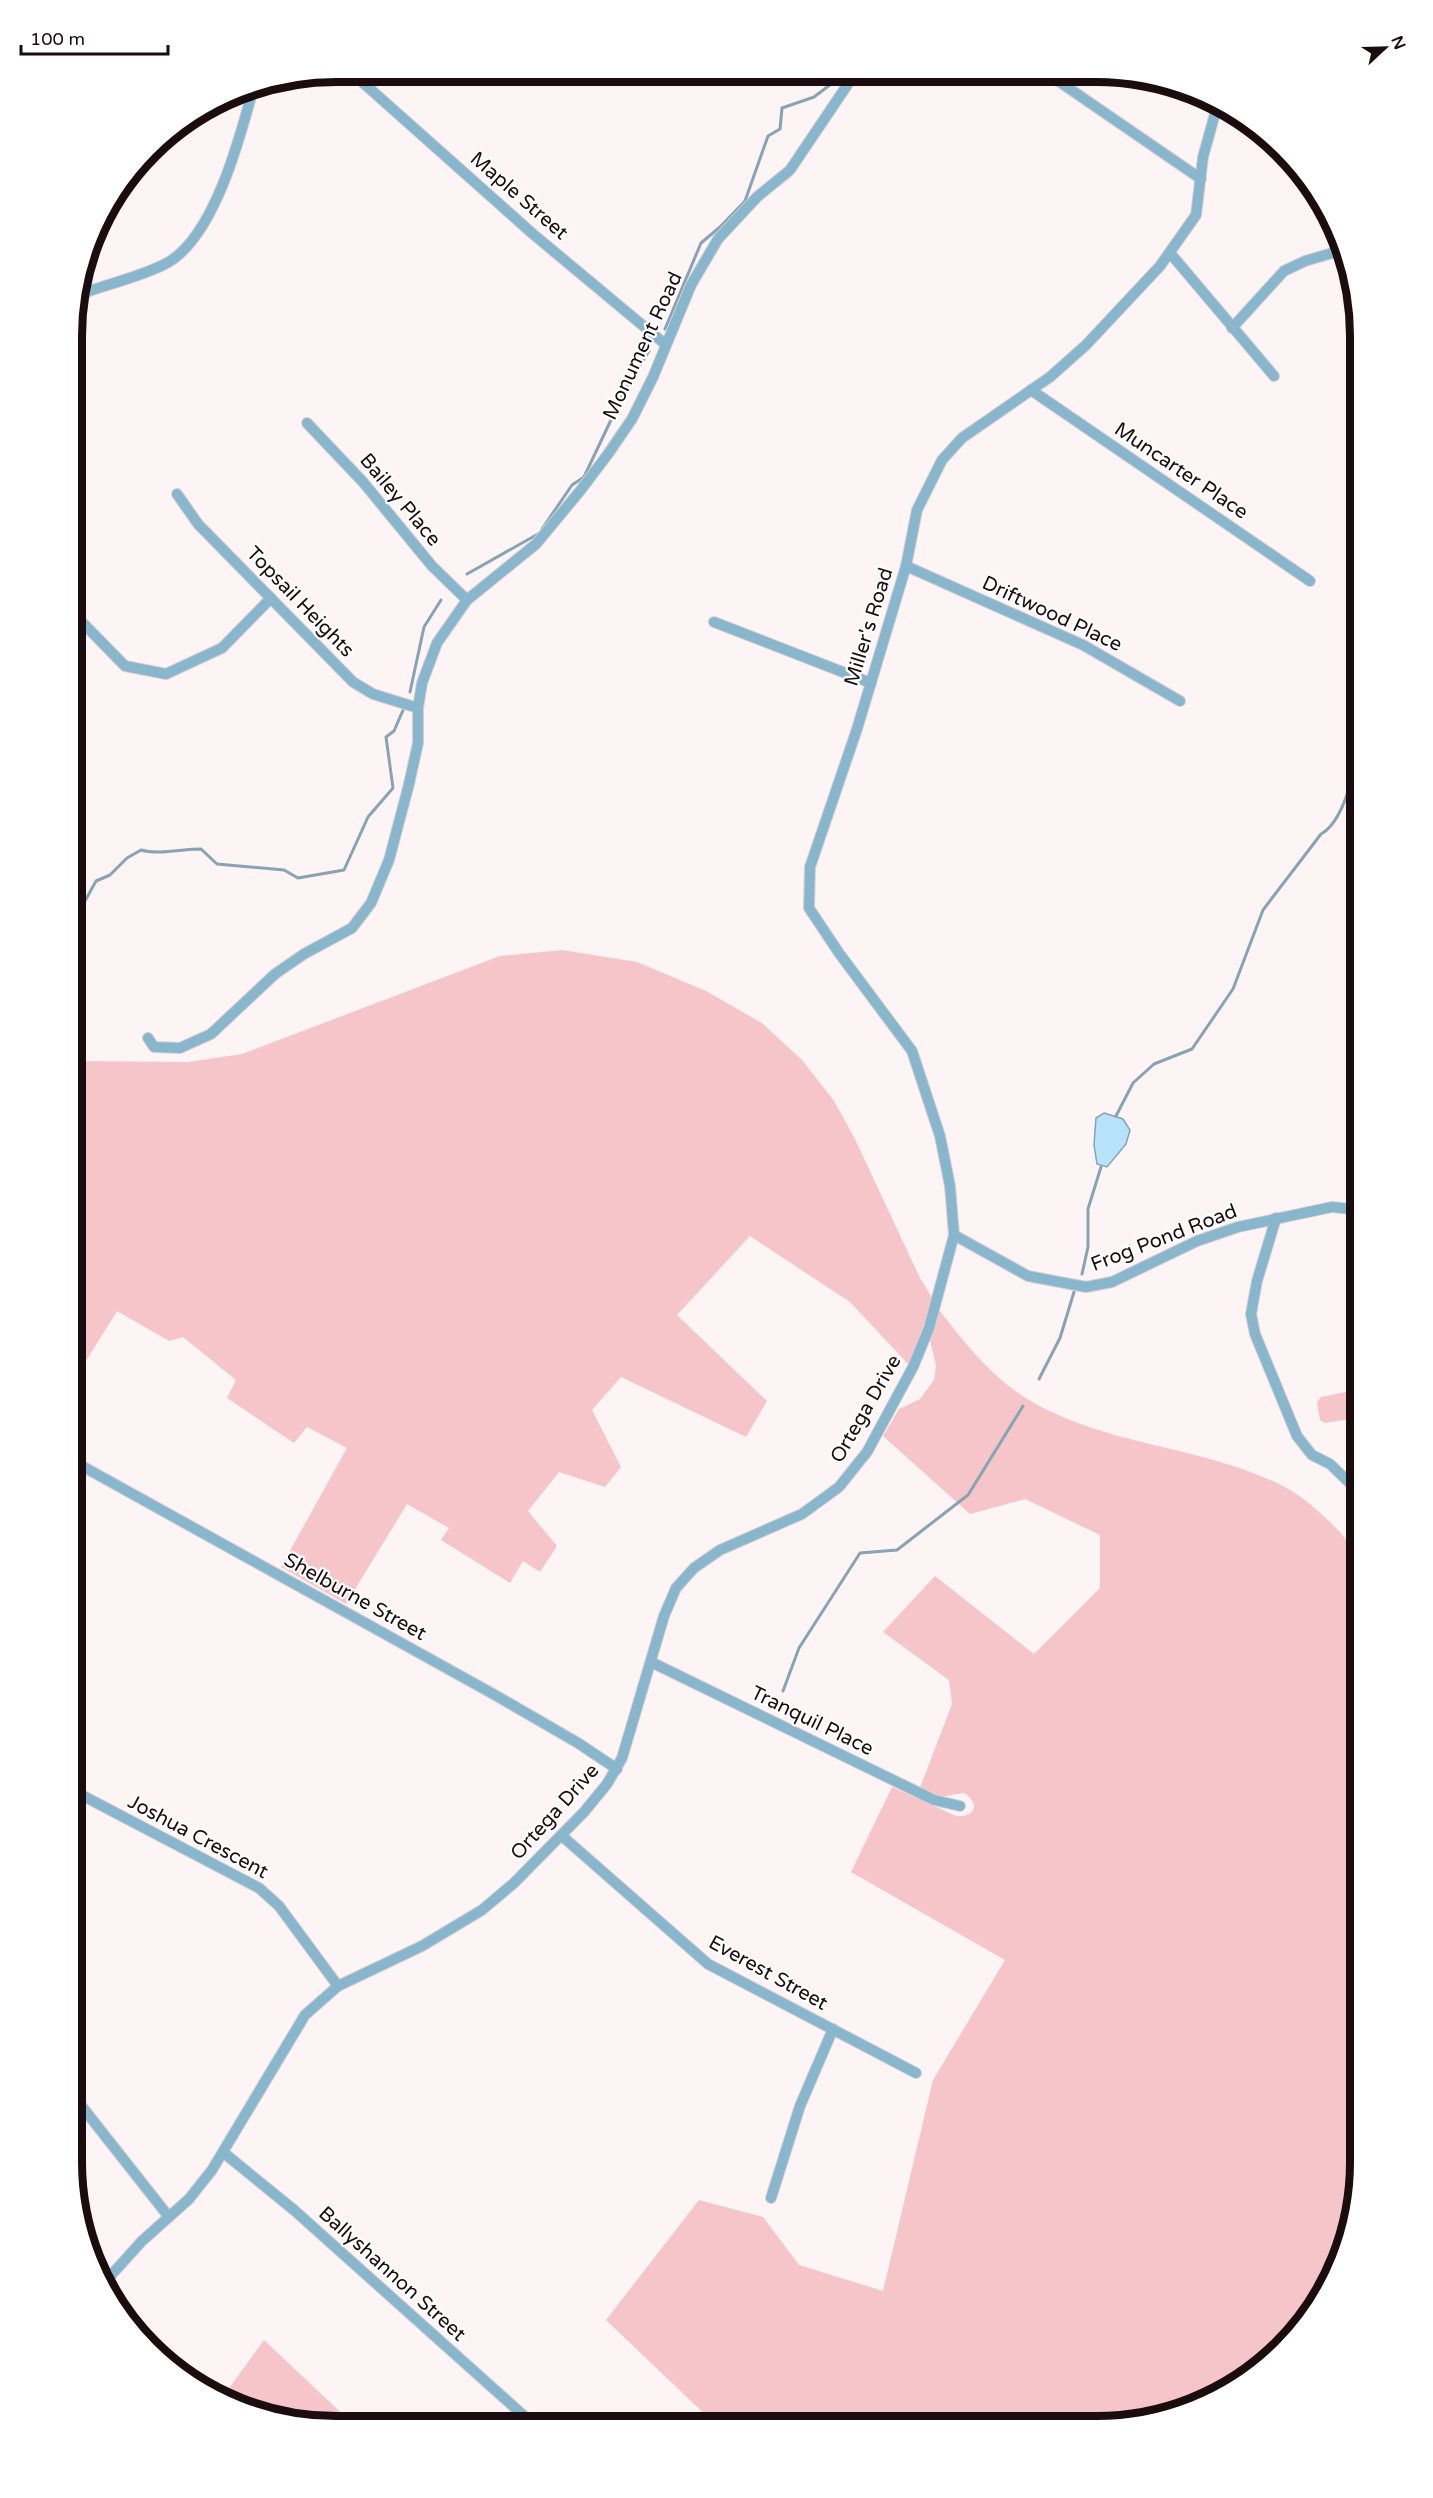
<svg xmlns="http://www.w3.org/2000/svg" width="1433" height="2498" viewBox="0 0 1433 2498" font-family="'Varela Round',sans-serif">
  <rect width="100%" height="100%" fill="#fdf4f5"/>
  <g fill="#f5c5c9">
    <polygon points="562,950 637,962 706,991 762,1023 802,1060 834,1101 854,1137 920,1278 933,1299 909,1365 850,1302 750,1236 677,1315 767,1401 746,1437 621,1377 592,1410 621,1467 605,1487 559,1472 528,1511 557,1546 540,1572 523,1561 510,1583 441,1540 449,1528 407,1504 346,1604 281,1567 347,1448 307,1427 294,1443 227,1398 236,1380 183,1337 169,1341 117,1311 73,1382 73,1061 188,1062 242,1054 500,956"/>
    <path d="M939,1310c23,29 45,58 75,80 78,56 183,53 267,95 22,11 40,28 57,45 7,7 13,19 23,22l-1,628 -19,83 -35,60 -49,49 -75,40 -85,14 -385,-1 1,-3 -107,-102 93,-120 64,17 36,48 84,26 50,-211 72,-120 -154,-88 41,-85 64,29c20,2 24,-13 8,-23l-25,4 -19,-9 32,-84 -3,-24 -66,-48 52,-56 99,78 66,-66v-53l-75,-36 -55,15 -87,-78 16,-27 21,-10 14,-19 2,-14 -6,-26z"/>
    <polygon points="1361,1389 1361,1417 1325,1423 1320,1420 1317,1402 1321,1397"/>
    <polygon points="264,2340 353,2424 301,2424 235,2406 215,2394 230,2387"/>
  </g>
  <polygon fill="#b6e3fa" stroke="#88a3b4" stroke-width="1.5" points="1104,1113 1123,1119 1130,1130 1126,1144 1107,1167 1097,1164 1094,1145 1096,1118"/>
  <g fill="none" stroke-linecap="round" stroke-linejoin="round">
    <g stroke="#88a3b4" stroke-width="3">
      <polyline points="665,329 701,243 720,227 745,201 768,136 780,129 782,108 814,97 843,75"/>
      <polyline points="542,529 572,485 584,477 628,384 649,351"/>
      <polyline points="467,574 538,534"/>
      <polyline points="410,692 424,627 441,600"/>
      <polyline points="1361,731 1358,716 1361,702"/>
      <path d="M73,911l12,-10 11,-20 14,-6 17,-17 14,-8c17,5 41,-1 60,-1l16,15 67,6 14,8 46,-8 24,-53 25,-29 -7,-51 8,-6 10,-23"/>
      <path d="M1116,1116l17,-33 21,-19 38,-15 41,-60 30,-79 58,-76c24,-13 33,-65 40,-90"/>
      <polyline points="1082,1274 1088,1247 1088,1209 1101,1167"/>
      <polyline points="1039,1379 1060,1338 1074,1292"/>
      <polyline points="783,1691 799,1648 860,1553 897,1550 968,1495 1023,1406"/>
    </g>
    <g stroke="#d9cfd0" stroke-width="12">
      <g id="minor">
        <polyline points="351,72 533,234 665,344"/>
        <polyline points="1051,76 1201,179"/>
        <polyline points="1170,253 1274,376"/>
        <path d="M76,296c29,-12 63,-18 91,-33 47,-26 73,-125 86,-174"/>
        <polyline points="1232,328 1284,271 1305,261 1346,249"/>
        <polyline points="1031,390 1310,581"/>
        <polyline points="307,423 363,482 432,566 467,600"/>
        <polyline points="177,494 198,524 353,682 373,694 418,708"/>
        <polyline points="906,566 1083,645 1180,701"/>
        <polyline points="74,614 125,666 166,674 222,648 271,598"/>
        <polyline points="714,622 871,683"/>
        <polyline points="148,1038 154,1047 180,1048 211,1034 275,974 304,954 352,928 371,903 389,860 409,784 418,743 418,708 422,683 437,643 467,600 536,544 580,491 608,454 632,419 653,377 691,285 718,239 757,197 790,170 854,75"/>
        <polyline points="1276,1218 1257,1281 1251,1314 1255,1334 1297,1436 1312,1455 1330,1464 1361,1494"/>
        <polyline points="954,1235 1028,1276 1086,1287 1112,1282 1197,1241 1238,1227 1332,1207 1361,1210"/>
        <polyline points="73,1461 495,1695 578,1743 617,1769"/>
        <polyline points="651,1662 934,1800 960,1806"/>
        <polyline points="72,1790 259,1888 279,1906 338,1986"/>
        <polyline points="562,1836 708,1964 916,2073"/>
        <polyline points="72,2094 169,2217"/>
        <polyline points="224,2153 294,2210 533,2424"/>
        <polyline points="771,2198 800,2106 833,2029"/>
        <polyline points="104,2283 142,2241 189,2199 212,2170 305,2015 338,1986 422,1946 482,1910 514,1883 584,1812 607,1784 622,1758 664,1616 676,1588 694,1568 720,1550 802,1514 839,1487 867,1452 913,1367 929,1328 954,1235 950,1186 940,1136 912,1051 839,953 809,908 810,867 857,729 906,566 917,510 942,460 962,438 1050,377 1086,345 1160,266 1196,215 1203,157 1216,110 1222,105"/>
      </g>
    </g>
    <use href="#minor" stroke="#88b6cd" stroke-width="10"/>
  </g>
  <g text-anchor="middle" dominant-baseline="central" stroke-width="4.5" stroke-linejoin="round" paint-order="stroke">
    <g font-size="20" fill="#1b0d0f" stroke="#fff">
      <text transform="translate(519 196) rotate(41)">Maple Street</text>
      <text transform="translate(643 346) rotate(-65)">Monument Road</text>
      <text transform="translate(1181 471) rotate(34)">Muncarter Place</text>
      <text transform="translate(400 500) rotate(50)">Bailey Place</text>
      <text transform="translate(300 602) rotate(46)">Topsail Heights</text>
      <text transform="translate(1052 614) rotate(25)">Driftwood Place</text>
      <text transform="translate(869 627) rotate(-73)">Miller's Road</text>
      <text transform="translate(1164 1238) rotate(-21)">Frog Pond Road</text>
      <text transform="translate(866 1409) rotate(-60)">Ortega Drive</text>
      <text transform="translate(355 1597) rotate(29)">Shelburne Street</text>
      <text transform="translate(812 1721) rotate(26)">Tranquil Place</text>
      <text transform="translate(555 1812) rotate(-48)">Ortega Drive</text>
      <text transform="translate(198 1837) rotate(28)">Joshua Crescent</text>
      <text transform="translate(768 1973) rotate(29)">Everest Street</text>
      <text transform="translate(392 2274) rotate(42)">Ballyshannon Street</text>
    </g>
  </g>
  <path d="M0 0H1433V2498H0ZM336 82H1096A254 254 0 0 1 1350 336V2162A254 254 0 0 1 1096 2416H336A254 254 0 0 1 82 2162V336A254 254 0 0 1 336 82Z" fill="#fff" fill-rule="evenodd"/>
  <path fill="none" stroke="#1b0d0f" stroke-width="8" d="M336 82H1096A254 254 0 0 1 1350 336V2162A254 254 0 0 1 1096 2416H336A254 254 0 0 1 82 2162V336A254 254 0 0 1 336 82Z"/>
  <g transform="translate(1385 48) rotate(68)" stroke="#ffffff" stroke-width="4.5" paint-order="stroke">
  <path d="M0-4.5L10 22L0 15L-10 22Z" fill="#1b0d0f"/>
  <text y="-9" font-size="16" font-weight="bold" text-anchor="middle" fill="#1b0d0f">N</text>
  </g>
  <path d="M21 45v9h147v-9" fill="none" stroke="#1b0d0f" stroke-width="3"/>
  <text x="30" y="45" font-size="18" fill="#1b0d0f" stroke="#ffffff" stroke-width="4.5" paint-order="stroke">100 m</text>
</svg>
